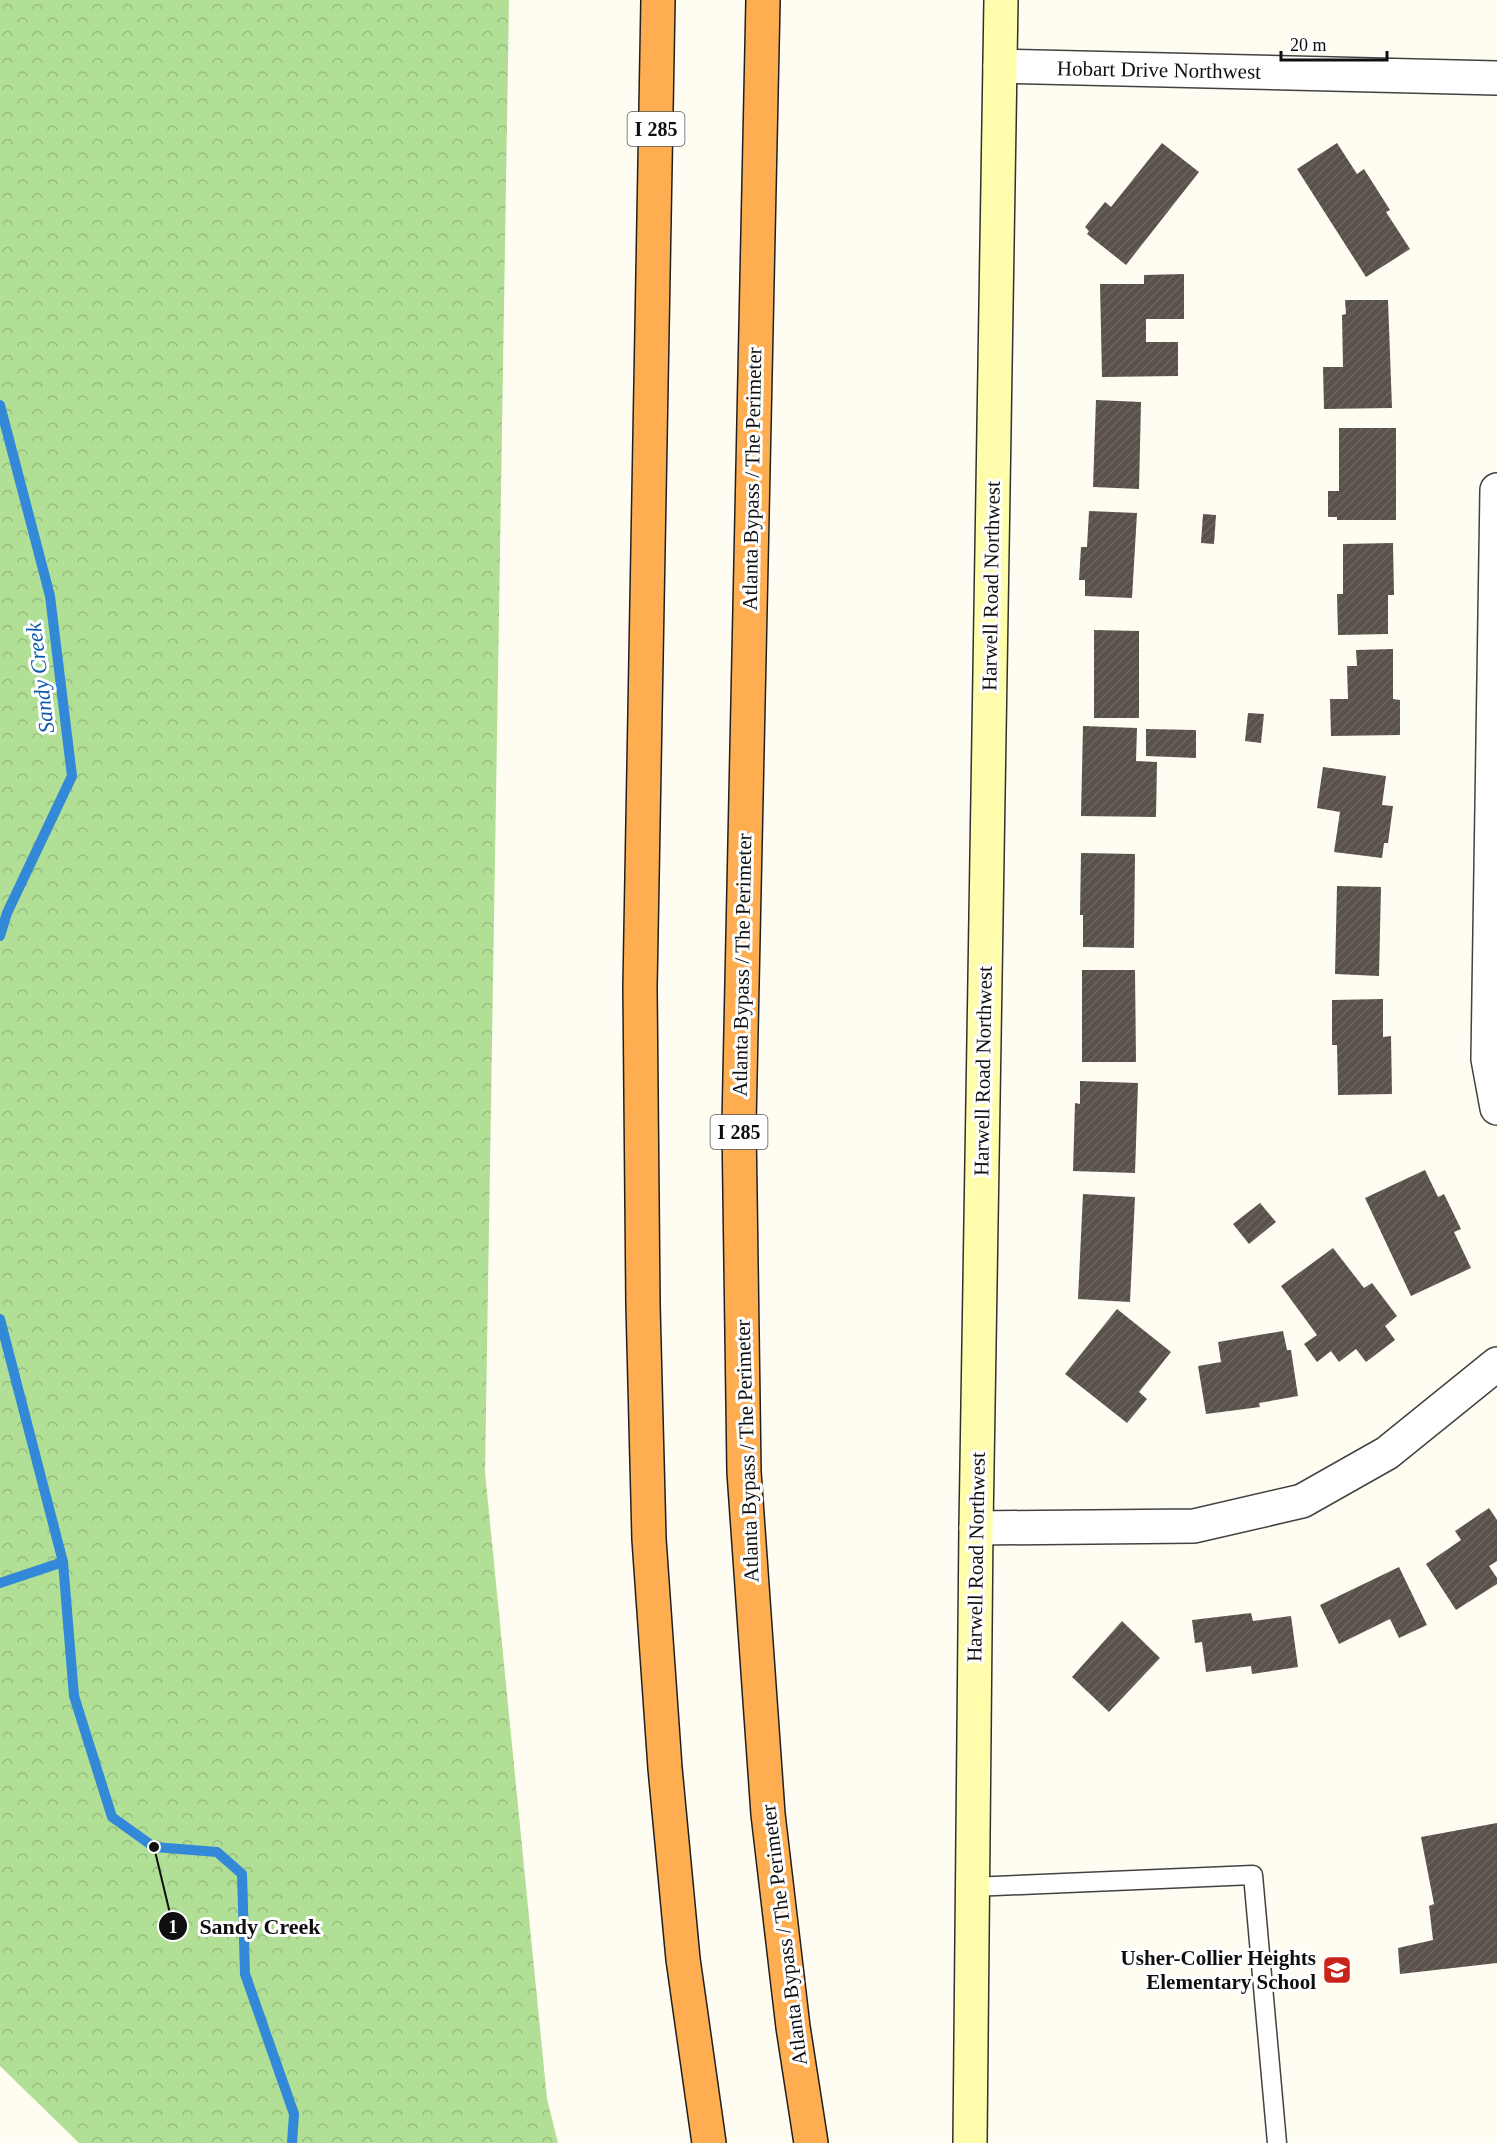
<svg xmlns="http://www.w3.org/2000/svg" width="1497" height="2143" viewBox="0 0 1497 2143" font-family="Georgia,serif">
  <defs>
    <pattern id="forest-crowns" width="20" height="18" patternUnits="userSpaceOnUse" patternTransform="scale(1.5)"><rect width="20" height="18" fill="#b0df95"/><path d="M2 6a3 3 0 1 1 6 0M12 15a3 3 0 1 1 6 0" fill="none" stroke="#96be7f"/></pattern>
    <pattern id="building-hatch" width="6" height="6" patternUnits="userSpaceOnUse" patternTransform="scale(1.5)"><rect width="6" height="6" fill="#59514a"/><path d="M-1 1l2-2M0 6l6-6M5 7l2-2" fill="none" stroke="#6c6560"/></pattern>
  </defs>
  <rect width="100%" height="100%" fill="#fffdf1"/>
  <polygon fill="url(#forest-crowns)" points="0,0 509,0 485,1472 547,2099 558,2143 79,2143 0,2066"/>
  <g fill="none" stroke-linecap="round" stroke-linejoin="round">
    <g stroke="#3388d7" stroke-width="10">
      <polyline points="0,405 50,596 72,776 7,913 0,936"/>
      <polyline points="0,1319 63,1562 74,1696 112,1817 154,1847 217,1852 242,1874 245,1974 294,2114 292,2143"/>
      <polyline points="0,1583 63,1562"/>
    </g>
  </g>
  <g fill="url(#building-hatch)">
    <polygon points="1162,143 1199,172 1126,265 1087,234 1089,231 1085,227 1105,202 1111,207"/>
    <polygon points="1337,143 1357,174 1364,169 1390,210 1386,212 1410,249 1366,277 1297,169"/>
    <polygon points="1184,274 1184,319 1146,319 1146,342 1178,342 1178,376 1102,377 1100,284 1144,284 1144,275"/>
    <polygon points="1345,300 1388,300 1392,408 1324,409 1323,367 1343,367 1342,315 1346,314"/>
    <polygon points="1096,400 1141,402 1139,489 1093,487"/>
    <polygon points="1339,428 1396,428 1396,520 1337,520 1337,517 1328,517 1328,491 1339,491"/>
    <polygon points="1089,511 1137,513 1132,598 1085,596 1085,580 1079,580 1081,547 1087,547"/>
    <polygon points="1203,514 1216,515 1214,544 1201,543"/>
    <polygon points="1393,543 1394,595 1388,595 1388,634 1338,635 1337,594 1343,594 1343,544"/>
    <polygon points="1094,630 1139,631 1139,718 1094,718"/>
    <polygon points="1393,649 1393,699 1400,700 1400,735 1331,736 1330,699 1348,699 1347,666 1357,666 1356,650"/>
    <polygon points="1248,713 1264,714 1261,743 1245,741"/>
    <polygon points="1083,726 1137,728 1136,761 1157,762 1156,817 1081,816"/>
    <polygon points="1146,729 1196,730 1196,758 1146,756"/>
    <polygon points="1323,767 1386,776 1382,805 1393,806 1388,843 1384,843 1382,858 1334,852 1340,812 1317,808"/>
    <polygon points="1081,853 1135,854 1134,948 1083,947 1083,915 1080,915"/>
    <polygon points="1337,886 1381,887 1379,976 1335,974"/>
    <polygon points="1082,970 1135,970 1136,1062 1082,1062"/>
    <polygon points="1383,999 1383,1037 1391,1036 1392,1094 1338,1095 1337,1045 1332,1045 1332,1000"/>
    <polygon points="1080,1081 1138,1083 1135,1173 1073,1171 1075,1103 1080,1104"/>
    <polygon points="1425,1170 1438,1197 1444,1194 1461,1229 1454,1232 1471,1268 1411,1296 1365,1198"/>
    <polygon points="1083,1194 1135,1197 1130,1302 1078,1299"/>
    <polygon points="1260,1203 1276,1222 1249,1244 1233,1224"/>
    <polygon points="1333,1248 1364,1288 1372,1283 1397,1316 1385,1326 1395,1340 1366,1362 1356,1349 1339,1362 1331,1351 1317,1362 1304,1344 1317,1335 1281,1286"/>
    <polygon points="1117,1309 1171,1352 1139,1392 1147,1399 1127,1423 1065,1374"/>
    <polygon points="1283,1331 1287,1350 1291,1350 1298,1396 1259,1403 1260,1407 1206,1414 1198,1366 1221,1362 1218,1342"/>
    <polygon points="1489,1508 1497,1520 1497,1561 1489,1566 1497,1578 1497,1584 1456,1610 1426,1564 1461,1540 1455,1531"/>
    <polygon points="1399,1567 1427,1625 1399,1638 1390,1619 1339,1644 1320,1605"/>
    <polygon points="1251,1613 1253,1621 1291,1616 1298,1667 1252,1674 1251,1666 1206,1672 1202,1642 1195,1643 1192,1620"/>
    <polygon points="1122,1621 1160,1658 1109,1712 1072,1677"/>
    <polygon points="1497,1823 1497,1963 1400,1974 1398,1948 1433,1940 1429,1906 1434,1904 1421,1837"/>
  </g>
  <g fill="none" stroke-linecap="round" stroke-linejoin="round">
    <g stroke="#424242" stroke-width="21">
      <polyline id="lane" points="972,1887 1253,1875 1277,2143"/>
    </g>
    <g stroke="#424242" stroke-width="36">
      <g id="street">
        <polyline points="1000,66 1497,78"/>
        <polyline points="1497,490 1488,1059 1497,1108"/>
        <polyline points="976,1528 1194,1526 1302,1501 1387,1453 1497,1364"/>
      </g>
    </g>
    <g stroke="#313131" stroke-width="36">
      <polyline id="secondary" points="970,2143 976,1528 1001,0"/>
    </g>
    <g stroke="#202020" stroke-width="36">
      <g id="highway">
        <polyline points="658,0 640,987 643,1305 649,1539 665,1768 683,1959 709,2143"/>
        <polyline points="763,0 739,1124 744,1472 768,1814 793,2027 811,2143"/>
      </g>
    </g>
    <use href="#lane" stroke="#fff" stroke-width="18"/>
    <use href="#street" stroke="#fff" stroke-width="33"/>
    <use href="#secondary" stroke="#fffdac" stroke-width="33"/>
    <use href="#highway" stroke="#feae50" stroke-width="33"/>
  </g>
  <defs>
    <g id="school-square" transform="scale(1.5)"><rect x="-9" y="-9" width="18" height="18" rx="4" fill="#ca231c" stroke="#fff"/><path d="M0-5L7-2L0 1L-7-2ZM-4 1L0 2.5L4 1V4Q0 6-4 4Z" fill="#fff"/></g>
  </defs>
  <g fill-rule="evenodd">
    <use href="#school-square" x="1337" y="1970"/>
  </g>
  <g text-anchor="middle" dominant-baseline="central" stroke-width="6" stroke-linejoin="round" paint-order="stroke">
    <g fill="#fff" stroke="#575757" stroke-width="1.5">
      <rect x="627.5" y="112" width="57" height="34" rx="4.5"/>
      <rect x="710.5" y="1115" width="57" height="34" rx="4.5"/>
    </g>
    <g font-size="20" font-weight="bold" fill="#0f0f0f">
      <text x="656" y="129">I 285</text>
      <text x="739" y="1132">I 285</text>
    </g>
    <g font-size="21" fill="#0f0f0f" stroke="#fff">
      <text transform="translate(1159 70) rotate(1)">Hobart Drive Northwest</text>
      <text transform="translate(752 479) rotate(-89)">Atlanta Bypass / The Perimeter</text>
      <text transform="translate(991 586) rotate(-89)">Harwell Road Northwest</text>
      <text transform="translate(742 965) rotate(-89)">Atlanta Bypass / The Perimeter</text>
      <text transform="translate(983 1071) rotate(-89)">Harwell Road Northwest</text>
      <text transform="translate(747 1451) rotate(-92)">Atlanta Bypass / The Perimeter</text>
      <text transform="translate(976 1557) rotate(-89)">Harwell Road Northwest</text>
      <text transform="translate(784 1935) rotate(-97)">Atlanta Bypass / The Perimeter</text>
    </g>
    <g font-size="21" font-weight="bold" fill="#0f0f0f" stroke="#fff" text-anchor="end">
      <text x="1316" y="1958">Usher-Collier Heights<tspan x="1316" dy="24">Elementary School</tspan></text>
    </g>
    <g font-size="22" font-style="italic" fill="#0e59aa" stroke="#fff">
      <text transform="translate(40 678) rotate(-97)">Sandy Creek</text>
    </g>
  </g>
  <path fill="none" stroke="#0f0f0f" stroke-width="2" d="M154 1847L173 1926"/>
  <g fill="#0f0f0f" stroke="#fff" stroke-width="2">
    <circle cx="154" cy="1847" r="6"/>
    <circle cx="173" cy="1926" r="15"/>
  </g>
  <g font-size="18" text-anchor="middle" font-weight="bold" fill="#fff">
    <text x="173" y="1933">1</text>
  </g>
  <g font-size="22" text-anchor="middle" font-weight="bold" fill="#0f0f0f" stroke="#fff" stroke-width="6" stroke-linejoin="round" paint-order="stroke">
    <text x="260" y="1934">Sandy Creek</text>
  </g>
  <path d="M1281 51v9h106v-9" fill="none" stroke="#0f0f0f" stroke-width="3"/>
  <text x="1290" y="51" font-size="18" fill="#0f0f0f" stroke="#ffffff" stroke-width="4.5" paint-order="stroke">20 m</text>
</svg>
